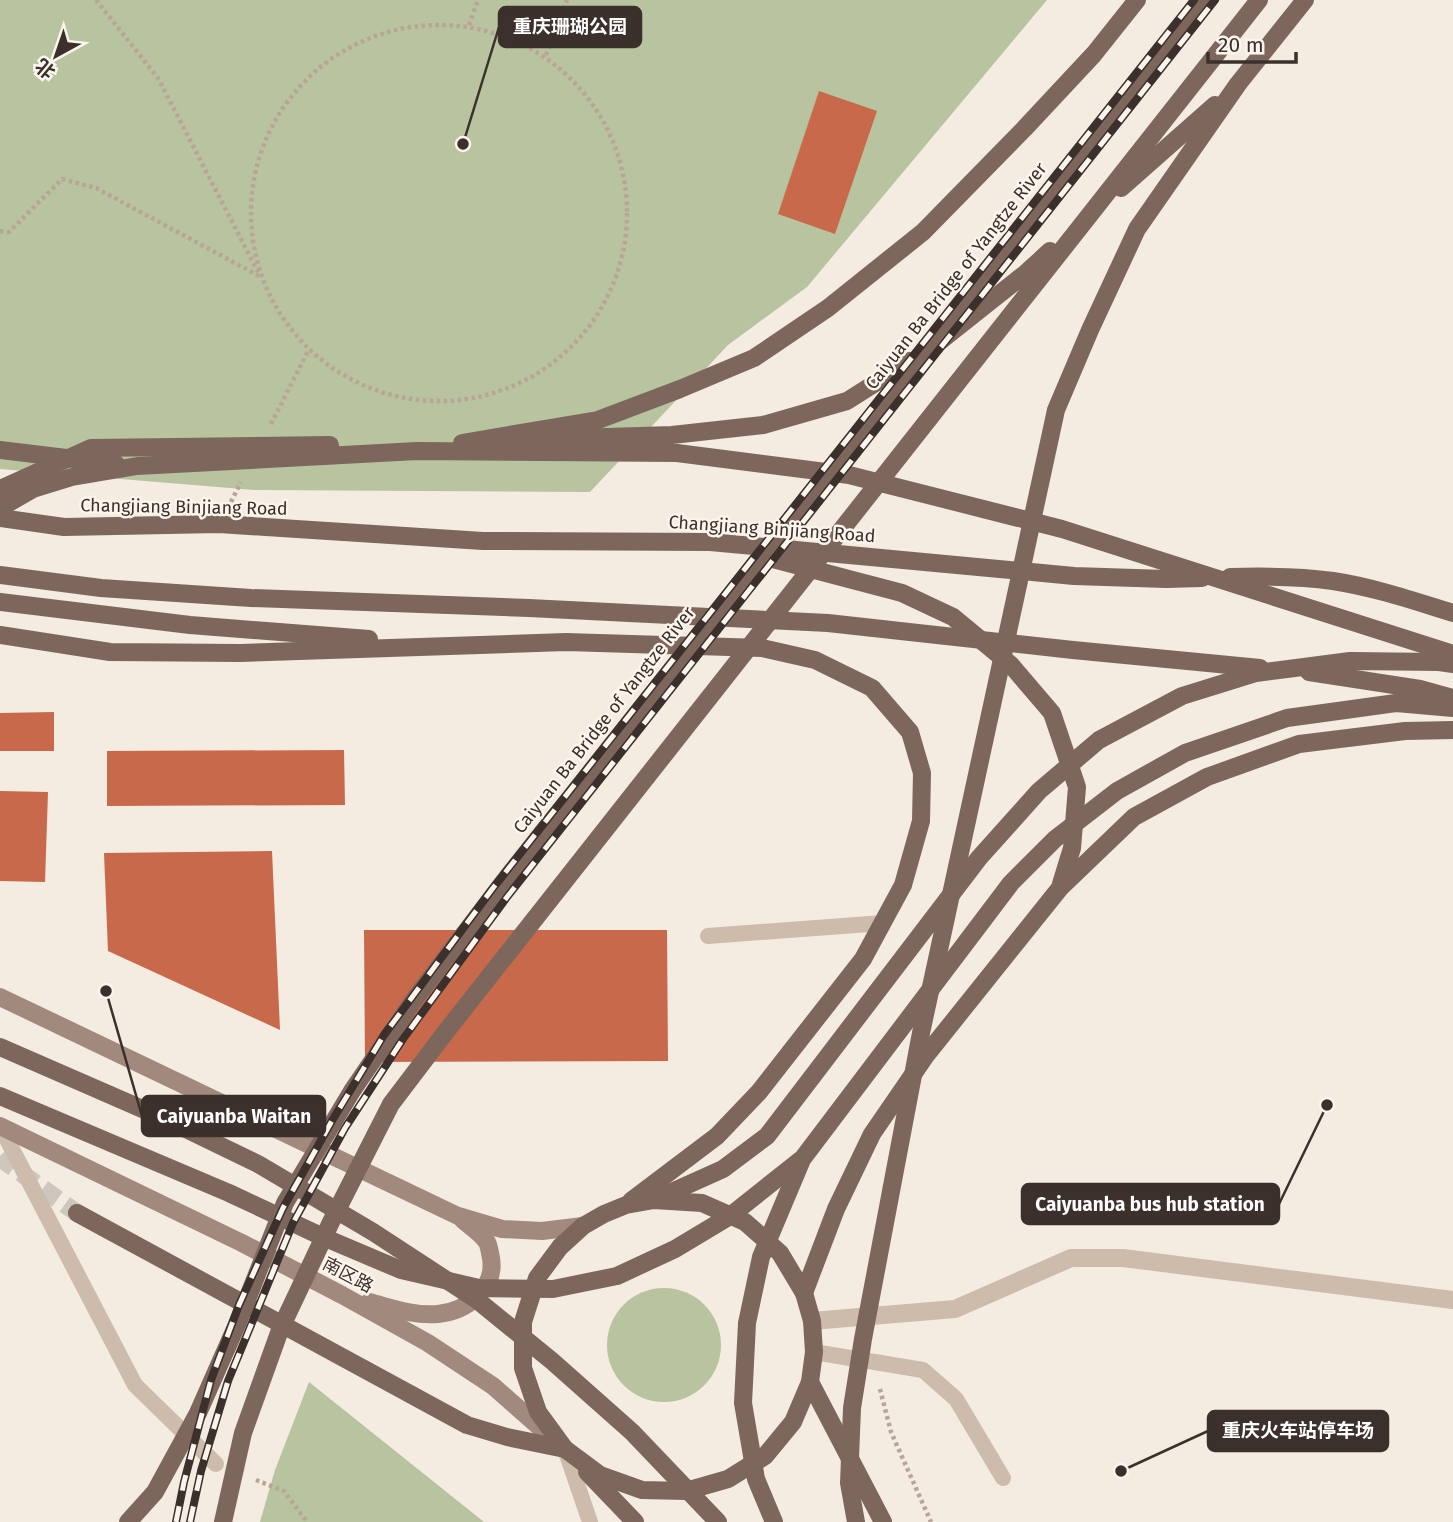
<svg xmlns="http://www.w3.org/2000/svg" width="1453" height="1522" viewBox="0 0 1453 1522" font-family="'Fira Sans','Noto Sans SC',sans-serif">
  <rect width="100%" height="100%" fill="#f4ebe1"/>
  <g fill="#b8c4a0">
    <polygon points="0,0 1047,0 807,287 728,345 590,492 254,490 0,469"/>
    <circle cx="664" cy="1345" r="57"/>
    <polygon points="309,1382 484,1522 260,1522 275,1470"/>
  </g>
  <g fill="#c8694b">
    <polygon points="819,91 877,111 835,234 778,214"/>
    <polygon points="54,712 54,751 0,751 0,713"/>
    <polygon points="344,750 345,805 107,806 107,751"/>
    <polygon points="0,791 48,792 45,882 0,881"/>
    <polygon points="272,851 280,1030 108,951 104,853"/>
    <polygon points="364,930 667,930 668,1061 365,1062"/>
  </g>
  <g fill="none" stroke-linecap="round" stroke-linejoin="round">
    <polyline stroke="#cfc6bd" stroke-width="18" stroke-dasharray="18 9" stroke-linecap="butt" points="0,1156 7,1163 77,1213"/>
    <g stroke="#b9a596" stroke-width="4.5" stroke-dasharray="3.5 3.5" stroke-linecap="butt">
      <polyline points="96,0 158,78 258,272"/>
      <circle cx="439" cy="213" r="188"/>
      <polyline points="469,25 478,0"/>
      <polyline points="546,55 567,0"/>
      <polyline points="0,231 9,232 62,179 96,188 259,276"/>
      <polyline points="271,424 308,351"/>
      <polyline points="231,502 241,482"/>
      <polyline points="880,1389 891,1432 931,1522"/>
      <polyline points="256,1480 284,1491 307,1522"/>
    </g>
    <g stroke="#cdbbac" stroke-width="16">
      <polyline points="708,936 883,923"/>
      <polyline points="0,1126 135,1385 216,1464"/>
      <polyline points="814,1352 923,1370 956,1399 1003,1478"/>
      <polyline points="565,1449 590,1522"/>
    </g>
    <polyline stroke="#cdbbac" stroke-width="18" points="812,1321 955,1309 1071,1258 1123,1258 1453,1300"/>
    <g stroke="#a18a7d" stroke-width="18">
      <polyline points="0,997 458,1216 502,1229 542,1231 583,1226"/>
      <polyline points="0,1126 242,1243 342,1295 428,1343 493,1386 552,1438"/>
      <path d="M369,1302c23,6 45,14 69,12 29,-3 58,-25 53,-56 -1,-5 -2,-12 -4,-16 -6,-9 -16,-15 -24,-22"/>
    </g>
    <g stroke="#7d675c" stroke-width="18">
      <polyline points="1121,188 1215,105"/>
      <polyline points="939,342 1026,273 1050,251"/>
      <polyline points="505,440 672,435 763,425 847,401 910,361"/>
      <polyline points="462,443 598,420 680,389 754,358 828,308 923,232 1024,129 1094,54 1137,0"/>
      <polyline points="0,450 116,464"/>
      <polyline points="0,489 91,448 330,445"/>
      <polyline points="0,508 33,489 72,477 137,466 417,451 677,453 849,475 1062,529 1453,654"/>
      <polyline points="0,518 64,527 219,524 483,541 710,542 1074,576 1166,579 1202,578"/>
      <polyline points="761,556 902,593 953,617 1011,665 1052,713 1077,787 1072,848 1061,884"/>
      <polyline points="0,575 101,588 251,598 529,608 828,623 1073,650 1260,668"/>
      <path d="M1230,577c34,-1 68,-1 103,4 40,6 81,20 120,32"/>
      <polyline points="0,602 190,625 369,639"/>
      <polyline points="0,635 110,652 240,653 566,642 762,648 815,660 872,688 910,732 922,773 921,821 903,885 863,959 759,1092 717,1136 631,1201"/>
      <polyline points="1309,672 1420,689 1453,698"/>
      <polyline points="0,1047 163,1118 258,1164 373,1232 477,1300 552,1361 632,1432 718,1522"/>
      <polyline points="0,1096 229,1193 323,1237 401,1270 479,1288 553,1289 617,1276 675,1249 730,1216 803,1158 1011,883 1055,839 1117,791 1185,753 1287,718 1396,703 1453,708"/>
      <polyline points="654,1200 702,1203 745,1222 780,1253 804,1293 812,1321 814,1352 810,1382 793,1422 765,1456 728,1479 686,1491 642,1490 600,1475 565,1449 538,1412 523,1368 523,1322 537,1278 560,1247 583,1226 604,1214 626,1205 654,1200 723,1169 767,1136 979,858 1039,791 1099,740 1182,696 1256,673 1350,661 1439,662 1453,664"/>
      <polyline points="77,1213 467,1425 507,1437 565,1449"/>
      <polyline points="804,1293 836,1209 872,1134 927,1054 1060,888 1134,817 1207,777 1299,744 1405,731 1453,730"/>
      <polyline points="810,1382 883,1522"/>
      <polyline points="587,1472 635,1522"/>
      <polyline points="128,1522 155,1492 198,1413 239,1320 285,1203 352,1091 414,1000 509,875 1202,0"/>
      <polyline points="223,1522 243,1433 280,1330 331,1222 391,1104 448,1029 1259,0"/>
      <polyline points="774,1522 756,1479 743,1403 747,1323 761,1257 801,1162"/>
      <polyline points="856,1522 849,1483 852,1408 863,1339 921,1033 1056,410 1090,330 1137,229 1238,84 1305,0"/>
    </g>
    <g stroke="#3b302b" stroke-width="8">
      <g id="rail">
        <polyline points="176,1522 184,1482 211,1380 239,1305 283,1208 333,1119 384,1035 493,888 1194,0"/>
        <polyline points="190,1522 201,1471 228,1381 293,1223 345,1128 403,1039 507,897 1215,0"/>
      </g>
    </g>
    <use href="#rail" stroke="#fbf5ee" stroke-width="5" stroke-dasharray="16" stroke-linecap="butt"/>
  </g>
  <g text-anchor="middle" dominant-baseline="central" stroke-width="5" stroke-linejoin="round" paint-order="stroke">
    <g font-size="18" fill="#3b302b" stroke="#fbf5ee">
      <text transform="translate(956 276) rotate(-52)">Caiyuan Ba Bridge of Yangtze River</text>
      <text transform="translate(184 507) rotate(1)">Changjiang Binjiang Road</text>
      <text transform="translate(772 529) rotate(4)">Changjiang Binjiang Road</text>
      <text transform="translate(604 720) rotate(-52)">Caiyuan Ba Bridge of Yangtze River</text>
      <text transform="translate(348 1275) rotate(28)">南区路</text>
    </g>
  </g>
  <path fill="none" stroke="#3b302b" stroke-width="2.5" d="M463 144L499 27M106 991L142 1116M1327 1105L1279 1204M1121 1471L1208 1431"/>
  <g fill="#3b302b" stroke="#fbf5ee" stroke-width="2.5">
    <circle cx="463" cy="144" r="7"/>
    <circle cx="106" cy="991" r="7"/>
    <circle cx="1327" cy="1105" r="7"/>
    <circle cx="1121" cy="1471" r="7"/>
  </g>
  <g fill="#3b302b" stroke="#3b302b" stroke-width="2.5">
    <rect x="499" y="7" width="142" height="40" rx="7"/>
    <rect x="142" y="1096" width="183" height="40" rx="7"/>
    <rect x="1022" y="1184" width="257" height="40" rx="7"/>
    <rect x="1208" y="1411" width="180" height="40" rx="7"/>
  </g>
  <g font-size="19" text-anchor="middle" font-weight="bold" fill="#fff">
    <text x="570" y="33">重庆珊瑚公园</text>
    <text x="234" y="1123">Caiyuanba Waitan</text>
    <text x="1150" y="1211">Caiyuanba bus hub station</text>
    <text x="1298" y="1437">重庆火车站停车场</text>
  </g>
  <g transform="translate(56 56) rotate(220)" stroke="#fbf5ee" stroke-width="5" paint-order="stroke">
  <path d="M0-5L12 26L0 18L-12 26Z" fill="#3b302b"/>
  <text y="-10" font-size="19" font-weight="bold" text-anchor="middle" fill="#3b302b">北</text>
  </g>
  <path d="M1208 52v10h88v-10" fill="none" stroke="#3b302b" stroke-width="3.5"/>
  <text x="1218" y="52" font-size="21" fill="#3b302b" stroke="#fbf5ee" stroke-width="5" paint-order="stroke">20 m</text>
</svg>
